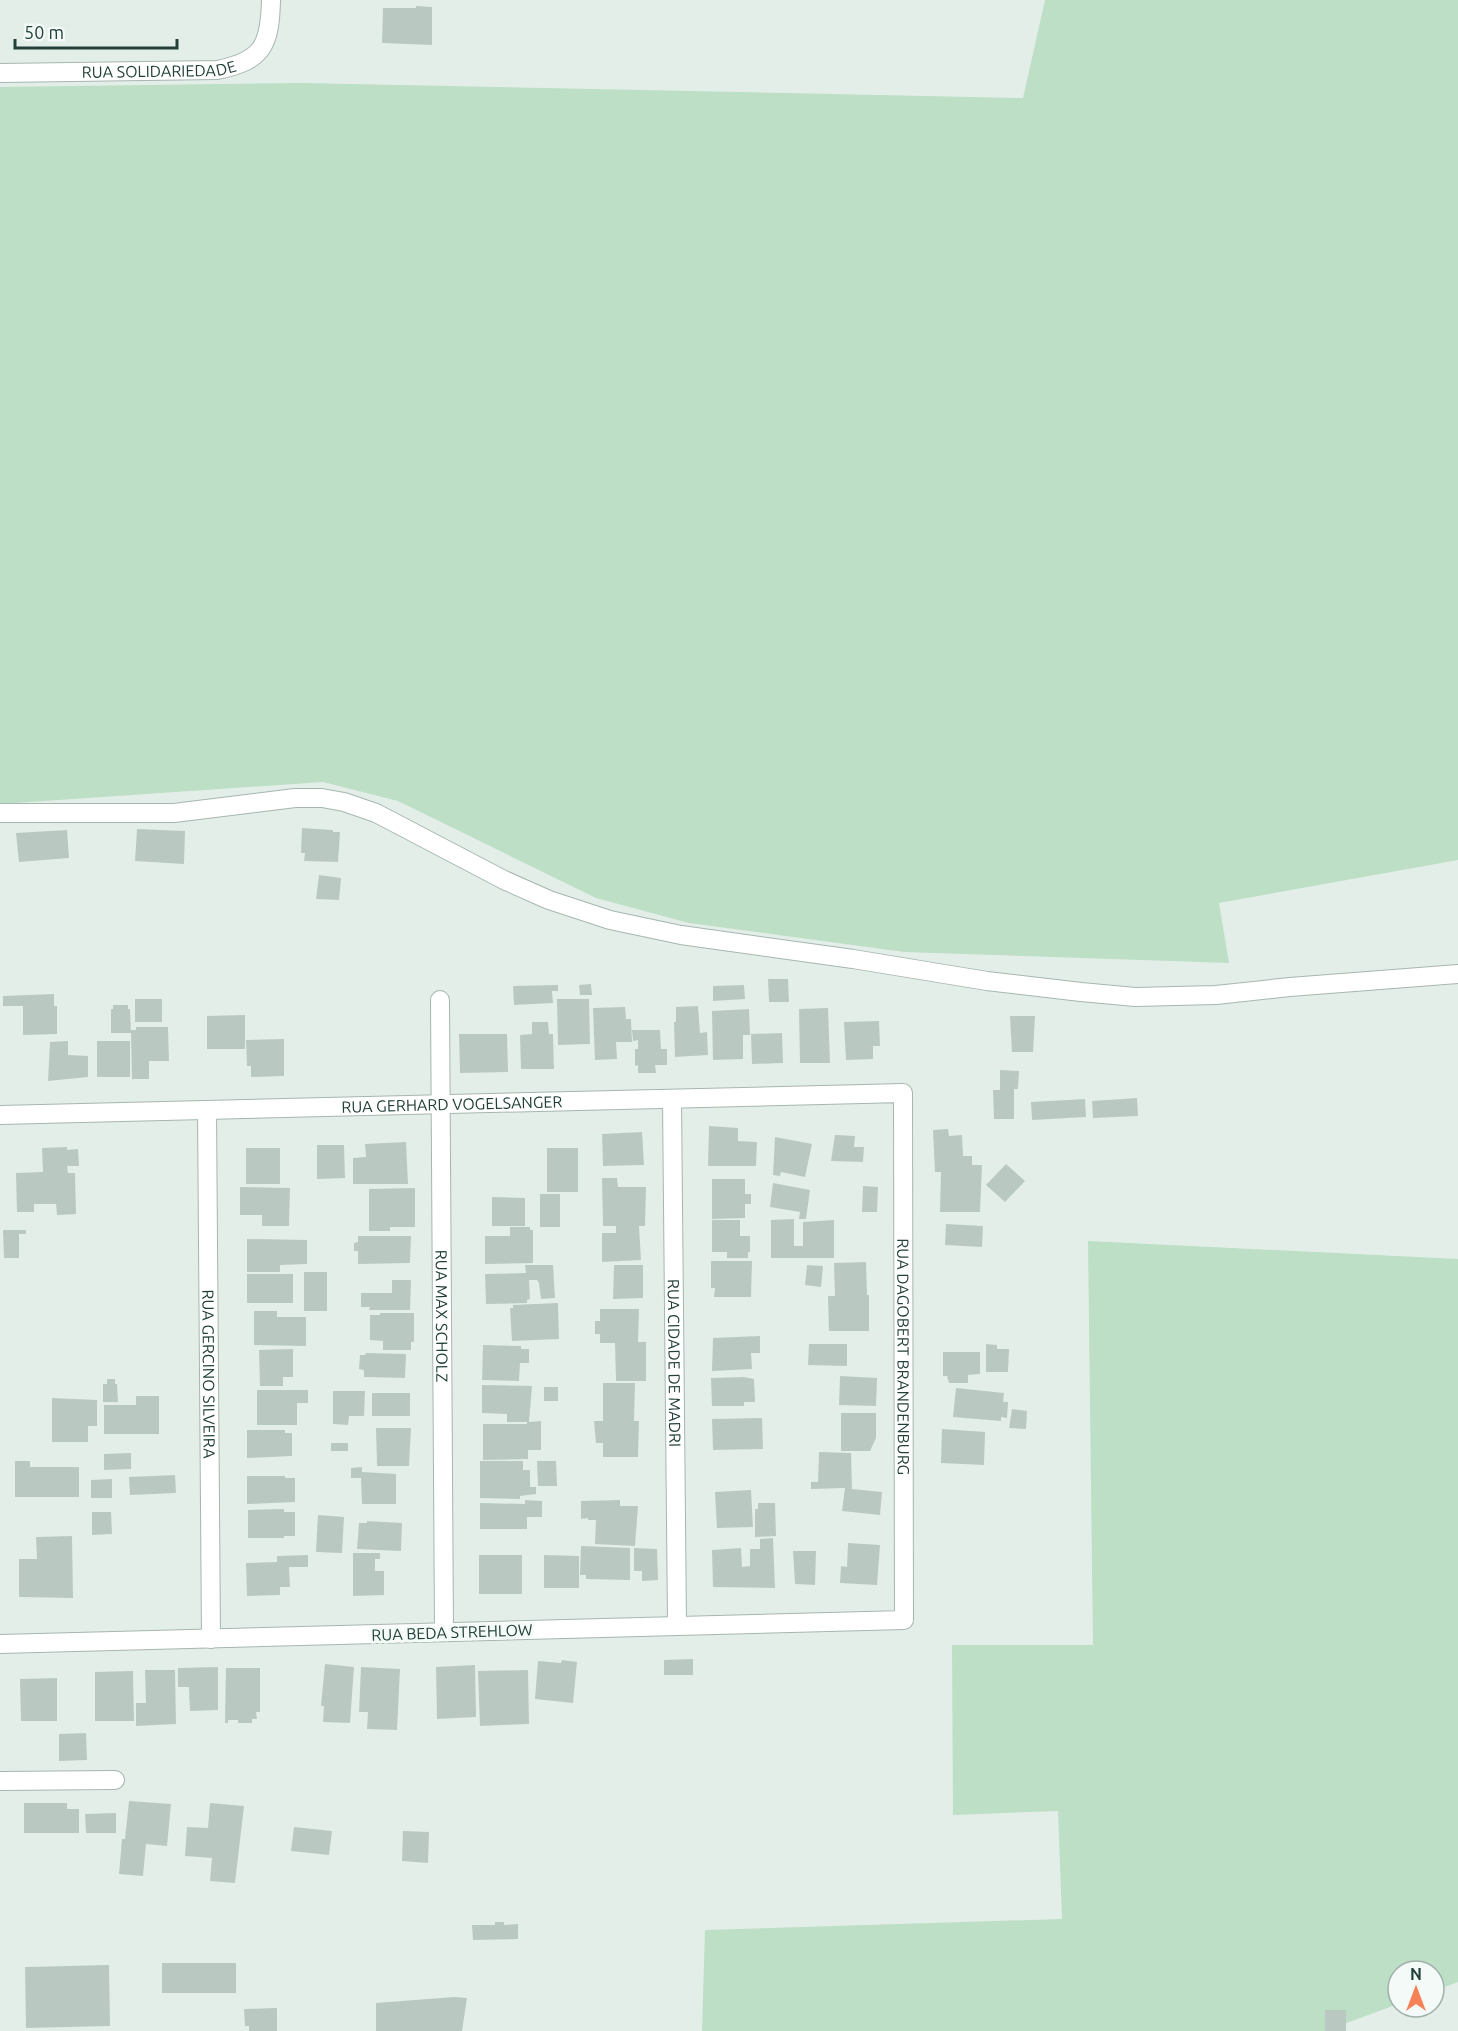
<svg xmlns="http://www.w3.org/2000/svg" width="1458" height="2031" viewBox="0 0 1458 2031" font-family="Ubuntu,sans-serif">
  <rect width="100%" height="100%" fill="#e4eee9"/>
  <g fill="#bcdfc6">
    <polygon points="1045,0 1458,0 1458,860 1219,903 1229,963 904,952 689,923 596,898 398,801 323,782 0,804 0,87 301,83 1023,98"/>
    <polygon points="1088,1241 1458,1259 1458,1982 1434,1991 1434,1971 1398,1971 1398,2004 1325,2031 702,2031 705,1930 1062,1919 1058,1811 953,1815 952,1645 1093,1645"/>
  </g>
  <g fill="#b9c9c2">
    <polygon points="416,6 432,7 432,45 382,43 383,8 416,8"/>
    <polygon points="302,828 333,830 333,832 340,832 338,862 304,861 305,853 301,853"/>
    <polygon points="137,829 185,831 184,864 135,861"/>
    <polygon points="67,830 69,858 19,862 16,833"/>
    <polygon points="319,875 341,878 339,900 316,899"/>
    <polygon points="768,979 788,979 789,1002 769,1002"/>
    <polygon points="591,984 592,995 580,995 579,985"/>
    <polygon points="558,985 558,991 552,991 553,1003 514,1005 513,986"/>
    <polygon points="744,985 745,999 713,1001 713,986"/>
    <polygon points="54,994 54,1006 57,1006 57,1034 23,1035 23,1006 3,1006 3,996"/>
    <rect x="135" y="999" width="27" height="23"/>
    <polygon points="557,999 589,999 590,1044 558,1045"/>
    <polygon points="113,1005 128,1005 128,1009 130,1009 131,1033 111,1033 111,1009 113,1009"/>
    <polygon points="698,1006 700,1033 707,1032 708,1055 675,1057 674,1022 676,1022 676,1007"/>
    <polygon points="625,1007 626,1019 631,1019 632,1042 616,1042 617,1059 595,1060 593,1008"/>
    <polygon points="828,1008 830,1063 800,1063 799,1009"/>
    <polygon points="749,1009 750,1035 743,1035 743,1059 713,1060 712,1011"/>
    <polygon points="245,1015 245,1049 207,1049 207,1016"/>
    <polygon points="1010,1016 1035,1016 1033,1052 1012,1052"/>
    <polygon points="879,1021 880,1046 873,1046 873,1059 846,1060 844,1022"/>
    <polygon points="532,1022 548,1022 549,1034 553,1034 554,1069 521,1069 520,1035 532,1034"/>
    <polygon points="136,1027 168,1027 169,1061 149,1061 149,1079 132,1079 131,1030 136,1030"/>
    <polygon points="632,1030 660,1030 661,1049 667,1049 667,1065 655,1065 656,1073 638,1073 638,1065 635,1066 635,1049 638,1049 638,1040 633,1041"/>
    <polygon points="782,1033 783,1063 752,1064 751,1034"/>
    <polygon points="459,1034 507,1034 508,1072 460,1073"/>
    <polygon points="284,1039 284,1076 251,1077 251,1066 247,1066 246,1040"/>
    <polygon points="68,1041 68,1055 88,1056 88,1077 48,1081 50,1042"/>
    <rect x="97" y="1041" width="33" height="36"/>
    <polygon points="1000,1070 1019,1071 1018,1089 1014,1089 1014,1119 994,1119 993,1090 1000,1090"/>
    <polygon points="1137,1098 1138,1116 1093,1118 1092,1101"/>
    <polygon points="1085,1099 1086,1117 1032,1120 1031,1102"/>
    <polygon points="709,1126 738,1128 738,1141 757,1142 756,1166 708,1166"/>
    <polygon points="948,1129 949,1136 962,1135 963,1156 972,1156 972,1165 982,1165 980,1212 940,1212 941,1172 935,1172 933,1130"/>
    <polygon points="642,1132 644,1165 603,1166 602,1134"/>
    <polygon points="835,1135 855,1136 854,1147 864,1147 863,1162 831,1161"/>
    <polygon points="775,1137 812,1144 805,1177 781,1172 780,1176 773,1175"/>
    <polygon points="406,1142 408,1184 353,1184 353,1158 366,1157 365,1144"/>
    <polygon points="317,1145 344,1145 345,1178 317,1179"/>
    <polygon points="67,1147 67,1150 78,1149 79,1166 67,1166 68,1173 75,1173 76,1214 57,1215 56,1204 34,1204 34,1212 17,1212 16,1173 43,1172 42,1148"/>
    <rect x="246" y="1148" width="34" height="36"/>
    <rect x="547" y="1148" width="31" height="44"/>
    <polygon points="1006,1164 1025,1181 1005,1202 986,1185"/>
    <polygon points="602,1178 617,1178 618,1187 646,1187 645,1226 639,1226 641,1260 602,1262 602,1233 616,1233 616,1226 603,1226"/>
    <polygon points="712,1179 745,1179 745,1194 751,1194 751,1204 745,1204 745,1218 712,1219"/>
    <polygon points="773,1183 810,1190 806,1219 799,1219 800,1212 770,1207"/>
    <polygon points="863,1186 878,1187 877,1212 862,1212"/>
    <polygon points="240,1187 290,1188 289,1226 262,1226 262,1215 240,1215"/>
    <polygon points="415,1188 415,1227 390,1227 390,1231 369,1231 369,1189"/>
    <rect x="540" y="1194" width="20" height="33"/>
    <polygon points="492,1197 525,1198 525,1226 492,1226"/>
    <polygon points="794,1219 794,1246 803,1246 803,1222 834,1220 834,1258 771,1258 771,1220"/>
    <polygon points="712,1220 740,1220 740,1236 750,1236 750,1252 748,1252 748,1258 727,1258 727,1252 712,1252"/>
    <polygon points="946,1224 983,1226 982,1247 945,1245"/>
    <polygon points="510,1227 530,1227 530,1230 533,1230 533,1263 485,1264 485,1236 510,1236"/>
    <polygon points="3,1230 26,1230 26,1234 19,1234 19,1258 4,1258"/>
    <polygon points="358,1236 411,1236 410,1263 358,1264 358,1251 354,1251 354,1243 358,1242"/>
    <polygon points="247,1239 307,1240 307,1264 280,1265 280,1272 247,1272"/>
    <polygon points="711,1261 752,1261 751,1297 714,1297 715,1288 711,1288"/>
    <polygon points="866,1262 867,1295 869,1295 869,1331 829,1331 828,1296 835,1296 834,1263"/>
    <polygon points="525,1265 553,1265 555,1298 541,1299 539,1283 537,1280 529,1280 530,1299 527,1300 527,1303 486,1304 485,1274 526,1273"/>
    <polygon points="614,1265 643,1265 643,1298 613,1299"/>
    <polygon points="807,1265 823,1266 821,1287 805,1285"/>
    <rect x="304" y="1272" width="23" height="39"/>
    <rect x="247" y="1274" width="46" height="29"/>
    <polygon points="392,1280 411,1280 410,1310 369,1310 370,1307 361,1307 361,1293 392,1293"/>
    <polygon points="558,1303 559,1339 512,1341 510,1308 513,1308 513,1305"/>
    <polygon points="600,1309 639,1309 638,1342 646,1342 646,1381 616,1381 615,1343 600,1343 600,1334 595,1334 595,1321 600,1321"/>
    <polygon points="254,1311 277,1311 277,1317 306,1317 306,1346 254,1345"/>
    <polygon points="380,1313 414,1313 414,1342 411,1342 411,1350 383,1350 383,1341 370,1340 370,1315 380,1315"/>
    <polygon points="760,1336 760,1353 751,1353 752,1369 712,1371 713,1338"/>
    <polygon points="809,1344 847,1344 847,1366 808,1365"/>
    <polygon points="986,1344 997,1345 997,1349 1009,1349 1008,1372 986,1372"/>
    <polygon points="483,1345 521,1346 521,1349 529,1349 529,1363 520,1363 519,1381 482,1380"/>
    <polygon points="293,1349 293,1377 283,1377 283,1386 260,1386 259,1350"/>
    <polygon points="943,1352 980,1352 980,1374 968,1375 968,1383 949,1383 947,1376 943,1376"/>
    <polygon points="366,1353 406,1354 405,1378 364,1377 364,1370 359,1369 360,1355 365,1355"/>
    <polygon points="840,1376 877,1378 876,1406 839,1405"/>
    <polygon points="744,1377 754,1379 755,1402 744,1402 744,1406 712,1406 711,1378"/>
    <polygon points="107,1379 115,1379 115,1384 117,1384 118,1402 103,1402 103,1384 107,1384"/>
    <polygon points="603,1383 635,1383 634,1421 639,1421 638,1457 603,1457 603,1443 596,1443 594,1421 603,1421"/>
    <polygon points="482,1385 532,1386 529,1422 541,1421 541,1450 528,1450 528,1459 483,1460 483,1424 527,1424 527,1422 507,1422 507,1414 482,1413"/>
    <rect x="544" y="1387" width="14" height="14"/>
    <polygon points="956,1388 1004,1393 1003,1402 1008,1402 1007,1418 1001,1417 1001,1421 953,1417"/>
    <polygon points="257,1390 308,1390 308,1403 297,1403 297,1425 257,1425"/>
    <polygon points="333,1391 365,1391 364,1416 349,1416 348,1425 333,1424"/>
    <rect x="372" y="1393" width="38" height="23"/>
    <polygon points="136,1396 159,1396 159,1434 104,1434 104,1405 136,1405"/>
    <polygon points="52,1398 97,1400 97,1426 88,1426 88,1442 52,1442"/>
    <polygon points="1012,1409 1027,1411 1026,1429 1009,1428"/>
    <polygon points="841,1413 876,1413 876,1438 870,1451 841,1451"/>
    <polygon points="762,1418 763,1449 713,1450 712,1419"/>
    <polygon points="376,1428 411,1428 409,1466 377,1466"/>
    <polygon points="942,1429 985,1432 984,1465 941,1463"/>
    <polygon points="247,1430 285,1430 285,1433 292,1433 292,1456 247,1458"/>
    <rect x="331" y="1443" width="17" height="8"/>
    <polygon points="819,1452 851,1453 852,1489 882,1492 880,1515 842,1511 845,1488 811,1489 811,1482 818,1482"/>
    <polygon points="131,1453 131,1469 104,1470 104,1454"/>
    <polygon points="15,1461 30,1461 30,1467 79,1467 79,1497 15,1497"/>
    <polygon points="480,1461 523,1461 523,1470 530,1470 530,1487 536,1487 536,1494 520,1496 520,1499 480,1498"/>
    <polygon points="537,1461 556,1461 557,1486 538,1486"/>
    <polygon points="362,1467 362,1472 396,1474 396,1504 362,1504 361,1478 351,1478 351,1468"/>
    <polygon points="175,1475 176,1493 130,1495 129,1477"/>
    <polygon points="247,1476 285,1476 285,1478 295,1478 295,1502 247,1504"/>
    <polygon points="112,1479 112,1498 91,1498 91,1480"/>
    <polygon points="751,1490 753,1527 717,1528 715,1492"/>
    <polygon points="525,1500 542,1501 542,1517 527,1517 527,1529 480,1529 480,1503 525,1504"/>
    <polygon points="620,1500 620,1506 638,1506 635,1546 595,1544 596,1520 588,1520 588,1518 581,1519 581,1501"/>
    <polygon points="758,1503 775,1503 776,1536 755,1537 755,1509 758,1509"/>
    <polygon points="284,1509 284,1512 295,1512 295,1536 284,1536 284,1538 248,1538 248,1510"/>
    <polygon points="92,1512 111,1512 112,1534 92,1535"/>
    <polygon points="318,1515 344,1517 342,1553 316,1552"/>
    <polygon points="367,1521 402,1523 401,1551 357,1549 359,1523 367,1523"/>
    <polygon points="72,1536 73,1598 19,1597 19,1559 37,1559 36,1537"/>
    <polygon points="773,1538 775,1588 713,1587 712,1550 741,1548 742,1567 750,1566 750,1549 760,1549 760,1539"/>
    <polygon points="848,1543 880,1545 877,1585 840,1583 841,1566 847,1567"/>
    <polygon points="581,1546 630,1548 630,1580 586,1579 586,1575 580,1575"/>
    <polygon points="634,1548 657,1549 658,1580 642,1581 642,1571 634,1571"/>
    <polygon points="793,1551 816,1551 815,1585 795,1584"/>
    <polygon points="353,1553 380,1553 380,1559 375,1559 375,1571 384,1571 384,1595 353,1596"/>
    <polygon points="308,1555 308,1567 289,1567 290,1587 280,1587 280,1595 247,1596 246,1563 277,1562 277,1556"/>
    <rect x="479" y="1555" width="43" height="39"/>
    <polygon points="544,1555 579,1556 579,1588 544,1588"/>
    <polygon points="693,1659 693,1675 664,1675 664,1660"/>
    <polygon points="562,1660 577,1662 573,1703 535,1699 538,1661 561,1663"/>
    <polygon points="325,1664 354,1667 350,1723 323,1722 324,1706 321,1706"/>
    <polygon points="475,1665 476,1717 437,1719 436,1667"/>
    <polygon points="218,1667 218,1710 190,1711 189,1687 178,1687 178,1668"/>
    <polygon points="361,1667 400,1669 397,1730 367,1729 368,1712 359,1712"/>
    <polygon points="226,1668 260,1668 260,1712 256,1712 257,1719 252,1719 252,1723 238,1723 238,1720 228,1720 228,1723 225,1723"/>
    <polygon points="145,1670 175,1670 176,1724 136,1726 136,1703 146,1703"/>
    <polygon points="528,1670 529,1724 480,1726 478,1671"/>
    <polygon points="133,1671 134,1721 95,1721 95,1672"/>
    <polygon points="57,1678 57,1721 21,1721 20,1679"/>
    <polygon points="86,1733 87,1760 59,1761 59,1734"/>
    <polygon points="129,1801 171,1804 167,1846 146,1844 143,1876 119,1874 122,1839 125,1839"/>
    <polygon points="24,1803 67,1803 67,1809 79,1809 79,1833 24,1833"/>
    <polygon points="210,1803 244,1806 235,1883 210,1881 212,1858 185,1856 187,1827 208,1828"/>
    <polygon points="116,1813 116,1833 86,1833 85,1814"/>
    <polygon points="294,1827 332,1831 329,1855 291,1851"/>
    <polygon points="403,1831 429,1832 428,1863 402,1861"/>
    <polygon points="495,1922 504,1922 504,1925 518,1924 518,1939 473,1940 472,1925 495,1925"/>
    <rect x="162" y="1963" width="74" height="30"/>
    <polygon points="109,1965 110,2026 26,2028 25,1967"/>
    <polygon points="454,1997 467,1998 462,2031 376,2031 376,2003"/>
    <polygon points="277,2008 277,2031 249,2031 249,2026 245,2026 244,2009"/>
    <rect x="1325" y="2010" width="21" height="21"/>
  </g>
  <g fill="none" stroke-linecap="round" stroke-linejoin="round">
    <g stroke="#a6b6b1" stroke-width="20">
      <g id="street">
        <path id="s1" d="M0,73l217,-3c46,-9 53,-25 54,-70"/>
        <polyline points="0,813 174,813 295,798 322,798 344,802 376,813 504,880 549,900 610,920 681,935 853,959 987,981 1081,992 1135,997 1216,995 1290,987 1458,974"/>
        <path id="s2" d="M440,1000l4,632"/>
        <path id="s3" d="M672,1099l5,527"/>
        <path id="s4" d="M207,1110l4,529"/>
        <path id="s5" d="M0,1115l903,-22 1,527 -904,24"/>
        <polyline points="0,1781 115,1780"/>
      </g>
    </g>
    <use href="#street" stroke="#fff" stroke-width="18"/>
  </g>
  <g text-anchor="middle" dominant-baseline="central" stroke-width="6" stroke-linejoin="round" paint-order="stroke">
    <g font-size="16" fill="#224039" stroke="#f4faf7">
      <text stroke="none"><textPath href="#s1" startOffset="159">RUA SOLIDARIEDADE</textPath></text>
      <text stroke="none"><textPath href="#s5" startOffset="452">RUA GERHARD VOGELSANGER</textPath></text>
      <text stroke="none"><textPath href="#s2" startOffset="316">RUA MAX SCHOLZ</textPath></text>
      <text stroke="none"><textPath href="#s5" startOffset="1167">RUA DAGOBERT BRANDENBURG</textPath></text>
      <text stroke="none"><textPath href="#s3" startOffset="264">RUA CIDADE DE MADRI</textPath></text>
      <text stroke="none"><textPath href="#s4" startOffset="264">RUA GERCINO SILVEIRA</textPath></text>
      <text transform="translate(452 1632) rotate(-2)">RUA BEDA STREHLOW</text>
    </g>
  </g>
  <g transform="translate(1416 1989)"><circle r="28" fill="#f4faf7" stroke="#a0b0ab" stroke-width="1.5"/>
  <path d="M0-4.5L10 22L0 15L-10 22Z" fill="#f78258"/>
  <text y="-9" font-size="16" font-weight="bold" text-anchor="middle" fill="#224039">N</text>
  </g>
  <path d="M15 39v9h162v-9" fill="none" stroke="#224039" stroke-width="3"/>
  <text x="24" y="39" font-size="18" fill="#224039" stroke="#f4faf7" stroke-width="4.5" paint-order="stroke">50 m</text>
</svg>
